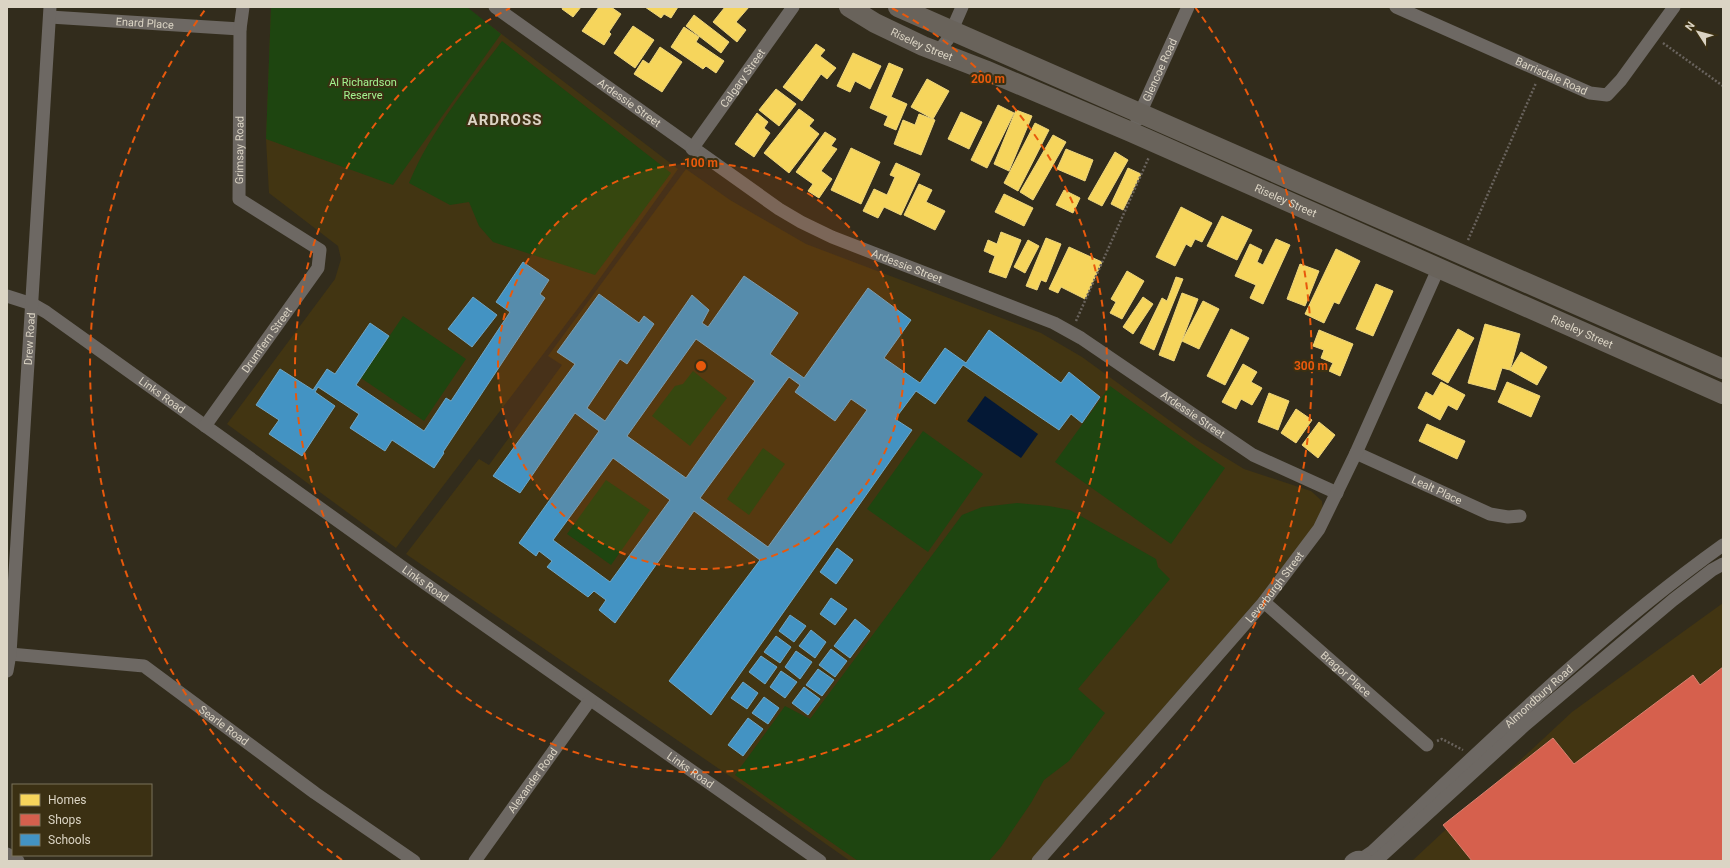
<svg xmlns="http://www.w3.org/2000/svg" width="1730" height="868" viewBox="0 0 1730 868" font-family="Roboto,sans-serif">
  <rect width="100%" height="100%" fill="#322c1c"/>
  <g fill="#423512">
    <polygon points="271,7 466,7 678,169 588,295 396,548 227,424 335,279 341,259 338,246 269,193 266,139"/>
    <polygon points="686,169 730,200 806,244 1041,333 1082,357 1195,439 1244,469 1311,491 1322,501 1323,514 1319,529 1030,861 850,861 744,786 406,554 479,459 489,465 562,365 548,356"/>
    <polygon points="1723,603 1723,861 1412,861 1572,712"/>
  </g>
  <g fill="#1e4510">
    <polygon points="271,7 467,7 501,34 393,185 266,139"/>
    <path d="M502,41l169,132 -76,102 -102,-33 -14,-16 -10,-24 -19,3 -41,-22c22,-53 59,-97 93,-142z"/>
    <polygon points="403,316 466,359 424,421 361,378"/>
    <polygon points="693,371 727,398 690,446 652,416 675,386 683,384"/>
    <polygon points="1110,386 1225,468 1171,544 1055,462"/>
    <polygon points="923,431 983,474 928,552 867,509"/>
    <polygon points="763,448 785,464 749,515 727,499"/>
    <polygon points="606,480 650,510 611,565 567,534"/>
    <polygon points="1017,503 1049,506 1070,510 1156,559 1158,567 1170,579 1078,689 1105,713 1069,761 1044,780 1031,803 1001,847 989,861 858,861 735,775 785,706 810,719 962,515 982,507"/>
  </g>
  <polygon fill="#041835" points="985,396 1038,434 1021,458 967,421"/>
  <g fill="#f6d55c" stroke="#eed57b">
    <polygon points="563,7 581,7 573,17 562,9"/>
    <polygon points="599,7 611,7 621,14 609,32 611,34 604,45 582,31"/>
    <polygon points="645,7 678,7 671,18 664,14 661,18"/>
    <polygon points="725,7 749,7 736,22 746,30 737,42 713,22"/>
    <polygon points="694,15 729,42 721,53 686,26"/>
    <polygon points="633,26 654,40 635,68 614,53"/>
    <polygon points="684,27 699,37 696,42 724,61 716,73 706,66 703,69 671,47"/>
    <polygon points="816,44 825,50 820,56 836,68 827,79 821,74 802,101 783,87"/>
    <polygon points="660,47 682,62 662,92 634,74 643,60 649,64"/>
    <polygon points="853,53 881,66 870,89 855,81 850,92 837,86"/>
    <polygon points="889,63 903,69 891,97 907,104 896,130 884,125 888,116 870,108"/>
    <polygon points="927,79 949,91 933,119 911,107"/>
    <polygon points="776,89 796,104 779,126 759,110"/>
    <polygon points="998,105 1014,113 987,168 971,160"/>
    <polygon points="799,109 814,120 809,126 819,134 789,173 764,153"/>
    <polygon points="1016,110 1032,116 1009,171 994,164"/>
    <polygon points="961,112 982,122 969,149 948,139"/>
    <polygon points="757,113 768,122 764,128 770,133 754,157 735,144"/>
    <polygon points="919,114 935,120 921,155 894,144 903,120 915,125"/>
    <polygon points="1035,123 1049,130 1018,191 1004,183"/>
    <polygon points="825,132 836,139 831,146 837,149 821,171 832,179 819,198 808,191 813,184 796,172"/>
    <polygon points="1053,135 1066,142 1033,200 1020,192"/>
    <polygon points="851,148 880,162 861,204 831,190"/>
    <polygon points="1066,149 1093,160 1085,181 1057,169"/>
    <polygon points="1115,152 1128,160 1102,206 1088,199"/>
    <polygon points="896,163 920,174 901,215 884,207 878,218 863,211 874,189 887,195 895,177 890,175"/>
    <polygon points="1128,168 1141,174 1123,210 1111,204"/>
    <polygon points="919,184 932,190 926,202 945,211 935,230 904,215"/>
    <polygon points="1064,190 1080,198 1073,213 1056,205"/>
    <polygon points="1004,194 1033,208 1024,226 995,212"/>
    <polygon points="1181,207 1212,223 1202,242 1195,239 1191,247 1186,244 1175,266 1156,257"/>
    <polygon points="1222,216 1252,230 1237,260 1207,246"/>
    <polygon points="1001,232 1021,240 1006,278 989,272 995,256 984,251 988,240 997,244"/>
    <polygon points="1046,238 1061,244 1046,282 1041,280 1037,290 1026,286"/>
    <polygon points="1276,239 1290,245 1263,304 1250,298 1256,285 1235,276 1250,244 1262,250 1257,262 1263,265"/>
    <polygon points="1028,240 1039,246 1025,273 1014,267"/>
    <polygon points="1069,247 1102,262 1085,299 1061,287 1058,293 1049,289"/>
    <polygon points="1336,249 1360,261 1339,304 1334,302 1324,323 1305,314"/>
    <polygon points="1300,264 1319,271 1305,306 1287,299"/>
    <polygon points="1127,271 1144,281 1122,319 1110,313 1116,302 1111,299"/>
    <polygon points="1176,277 1183,279 1154,350 1140,343 1162,298 1167,301"/>
    <polygon points="1376,284 1393,291 1373,336 1356,329"/>
    <polygon points="1182,293 1198,299 1174,361 1159,355"/>
    <polygon points="1143,297 1153,304 1133,334 1123,327"/>
    <polygon points="1203,301 1219,309 1199,349 1182,341"/>
    <polygon points="1485,324 1520,334 1510,370 1502,368 1495,390 1468,383"/>
    <polygon points="1231,329 1249,338 1225,385 1207,376"/>
    <polygon points="1458,329 1474,338 1448,383 1432,374"/>
    <polygon points="1319,330 1353,344 1340,376 1329,371 1333,363 1321,358 1324,350 1313,346"/>
    <polygon points="1521,352 1547,367 1537,385 1510,370"/>
    <polygon points="1243,364 1257,372 1251,382 1262,388 1252,405 1241,399 1236,409 1222,402"/>
    <polygon points="1441,382 1465,395 1457,410 1448,405 1440,420 1418,408 1426,392 1433,396"/>
    <polygon points="1507,382 1540,396 1531,417 1498,402"/>
    <polygon points="1269,393 1289,401 1278,430 1258,422"/>
    <polygon points="1296,409 1312,420 1296,443 1281,433"/>
    <polygon points="1319,422 1335,435 1318,458 1302,445"/>
    <polygon points="1427,424 1465,441 1457,459 1419,441"/>
  </g>
  <polygon fill="#d6604d" stroke="#d88371" points="1723,667 1723,861 1472,861 1443,825 1553,738 1574,764 1693,675 1700,685"/>
  <g fill="#4393c3" stroke="#71a6c3" fill-rule="evenodd">
    <polygon points="523,262 549,280 540,294 545,298 443,452 444,453 434,468 392,440 385,451 350,428 359,414 318,387 315,392 335,406 302,456 269,434 279,420 256,405 280,369 313,390 327,369 335,374 370,323 389,336 356,385 424,431 446,398 451,401 510,312 496,302"/>
    <path d="M744,276l54,37 -28,41 34,24 64,-90 43,32 -27,38 36,25 25,-35 21,15 23,-33 72,53 8,-11 31,25 -18,26 -11,-9 -12,16 -96,-65 -28,39 -19,-13 -21,28 17,11 -201,285 -42,-34 91,-121 -66,-49 -79,112 -16,-13 7,-10 -12,-9 -6,6 -41,-30 5,-6 -13,-10 -3,5 -17,-13 80,-112 -24,-18 -55,80 -27,-17 82,-112 -18,-12 42,-58 40,29 5,-7 10,8 -27,40 -7,-5 -33,49 18,13 87,-126 17,15 -7,13 6,4zM696,339l59,42 -69,97 -59,-42zM789,377l11,8 -5,7 40,29 16,-22 16,11 -99,137 -68,-49zM613,458l57,42 -60,82 -57,-42z"/>
    <polygon points="473,297 497,315 472,347 448,329"/>
    <polygon points="837,548 853,560 836,584 820,572"/>
    <polygon points="831,598 847,609 835,625 820,614"/>
    <polygon points="790,615 806,626 794,642 779,631"/>
    <polygon points="855,619 870,631 850,658 834,646"/>
    <polygon points="811,630 826,642 815,658 799,646"/>
    <polygon points="776,636 791,647 780,663 764,652"/>
    <polygon points="831,649 847,661 835,677 819,665"/>
    <polygon points="796,651 812,662 800,679 785,667"/>
    <polygon points="761,656 777,667 765,684 749,672"/>
    <polygon points="818,669 834,680 822,696 806,685"/>
    <polygon points="781,671 797,682 785,698 770,687"/>
    <polygon points="743,682 758,693 747,709 731,698"/>
    <polygon points="804,687 820,699 808,715 792,703"/>
    <polygon points="764,697 779,708 768,724 752,713"/>
    <polygon points="748,718 763,729 743,756 728,745"/>
  </g>
  <g fill="none" stroke-linecap="round" stroke-linejoin="round">
    <g stroke="#69635d" stroke-width="2.5" stroke-dasharray="2 2" stroke-linecap="butt">
      <polyline points="1663,43 1723,86"/>
      <polyline points="1468,240 1536,83"/>
      <polyline points="1076,321 1149,157"/>
      <polyline points="1437,741 1442,739 1463,750"/>
    </g>
    <g stroke="#6d6863" stroke-width="13">
      <path id="s1" d="M495,7l284,202 22,13 31,15 222,86 27,15 172,117 84,38"/>
      <path id="s2" d="M1396,7l194,86 17,2 14,-15 53,-73"/>
      <path id="s3" d="M50,17l190,12"/>
      <polyline points="938,52 948,39 962,7"/>
      <path id="s4" d="M1137,120l51,-113"/>
      <path id="s5" d="M692,149l101,-142"/>
      <path id="s6" d="M7,296l25,8 14,8 380,272 394,277"/>
      <path id="s7" d="M205,426l113,-158 2,-18 -81,-51 1,-170 3,-22"/>
      <path id="s8" d="M1356,453l134,61 18,3 12,-1"/>
      <path id="s9" d="M1264,602l163,143"/>
      <path id="s10" d="M10,654l134,12 171,127 99,68"/>
      <path id="s11" d="M7,671l3,-17 40,-647"/>
      <polyline points="7,854 18,861"/>
      <path id="s12" d="M1363,858l9,-6c113,-106 225,-217 351,-307"/>
      <path id="s13" d="M475,861l115,-161"/>
      <path id="s14" d="M1038,861l226,-259 55,-73 37,-76 83,-186"/>
      <path d="M1351,861c5,-5 11,-5 17,0"/>
      <polyline points="1376,861 1525,725 1673,600 1712,570 1723,564"/>
    </g>
    <g stroke="#69635b" stroke-width="20">
      <path id="s15" d="M849,7l26,16 48,23 62,24 146,62 592,262"/>
      <polyline points="898,7 1723,369"/>
    </g>
  </g>
  <circle cx="701" cy="366" r="203" fill="#e8590c" fill-opacity=".12"/>
  <g fill="none" stroke="#e8590c" stroke-width="2" stroke-dasharray="7 5">
    <circle cx="701" cy="366" r="203"/>
    <path d="M892 8A406 406 0 1 1 510 8"/>
    <path d="M342 860A610 610 0 0 1 207 7M1195 7A610 610 0 0 1 1060 860"/>
  </g>
  <g text-anchor="middle" dominant-baseline="central" stroke-width="4" stroke-linejoin="round" paint-order="stroke">
    <g font-size="11" fill="#dbd4c4" stroke="#3b3013">
      <text stroke="none"><textPath href="#s3" startOffset="95">Enard Place</textPath></text>
      <text stroke="none"><textPath href="#s15" startOffset="82">Riseley Street</textPath></text>
      <text stroke="none"><textPath href="#s4" startOffset="55">Glencoe Road</textPath></text>
      <text stroke="none"><textPath href="#s2" startOffset="170">Barrisdale Road</textPath></text>
      <text stroke="none"><textPath href="#s5" startOffset="87">Calgary Street</textPath></text>
      <text stroke="none"><textPath href="#s1" startOffset="165">Ardessie Street</textPath></text>
      <text stroke="none"><textPath href="#s7" startOffset="357">Grimsay Road</textPath></text>
      <text stroke="none"><textPath href="#s15" startOffset="478">Riseley Street</textPath></text>
      <text stroke="none"><textPath href="#s1" startOffset="489">Ardessie Street</textPath></text>
      <text stroke="none"><textPath href="#s15" startOffset="802">Riseley Street</textPath></text>
      <text stroke="none"><textPath href="#s11" startOffset="333">Drew Road</textPath></text>
      <text stroke="none"><textPath href="#s7" startOffset="106">Drumfern Street</textPath></text>
      <text stroke="none"><textPath href="#s6" startOffset="185">Links Road</textPath></text>
      <text stroke="none"><textPath href="#s1" startOffset="813">Ardessie Street</textPath></text>
      <text stroke="none"><textPath href="#s8" startOffset="89">Lealt Place</textPath></text>
      <text stroke="none"><textPath href="#s6" startOffset="509">Links Road</textPath></text>
      <text stroke="none"><textPath href="#s14" startOffset="362">Leverburgh Street</textPath></text>
      <text stroke="none"><textPath href="#s9" startOffset="109">Bragor Place</textPath></text>
      <text stroke="none"><textPath href="#s12" startOffset="239">Almondbury Road</textPath></text>
      <text stroke="none"><textPath href="#s10" startOffset="234">Searle Road</textPath></text>
      <text stroke="none"><textPath href="#s6" startOffset="833">Links Road</textPath></text>
      <text stroke="none"><textPath href="#s13" startOffset="99">Alexander Road</textPath></text>
    </g>
    <g font-size="11" fill="#a3f390" stroke="#3b3013">
      <text x="363" y="82">Al Richardson<tspan x="363" dy="13">Reserve</tspan></text>
    </g>
    <g font-size="15" font-weight="bold" letter-spacing="1" fill="#dbd4c4" stroke="#3b3013">
      <text x="505" y="120">ARDROSS</text>
    </g>
  </g>
  <circle cx="701" cy="366" r="6" fill="#e8590c" stroke="#3b3013" stroke-width="2"/>
  <g font-size="12" text-anchor="middle" font-weight="bold" fill="#e8590c" stroke="#3b3013" stroke-width="4" stroke-linejoin="round" paint-order="stroke">
    <text x="988" y="83">200 m</text>
    <text x="701" y="167">100 m</text>
    <text x="1311" y="370">300 m</text>
  </g>
  <rect width="1730" height="868" fill="none" stroke="#dbd4c4" stroke-width="16"/>
  <rect x="12" y="784" width="140" height="72" fill="#3b3013" stroke="#7b725a"/>
  <rect x="20" y="794" width="20" height="12" fill="#f6d55c" stroke="#7b725a"/>
  <text x="48" y="804" font-size="12" fill="#dbd4c4">Homes</text>
  <rect x="20" y="814" width="20" height="12" fill="#d6604d" stroke="#7b725a"/>
  <text x="48" y="824" font-size="12" fill="#dbd4c4">Shops</text>
  <rect x="20" y="834" width="20" height="12" fill="#4393c3" stroke="#7b725a"/>
  <text x="48" y="844" font-size="12" fill="#dbd4c4">Schools</text>
  <g transform="translate(1698 32) rotate(306)" stroke="#3b3013" stroke-width="3" paint-order="stroke">
  <path d="M0-3L7 15L0 10L-7 15Z" fill="#dbd4c4"/>
  <text y="-6" font-size="11" font-weight="bold" text-anchor="middle" fill="#dbd4c4">N</text>
  </g>
</svg>
